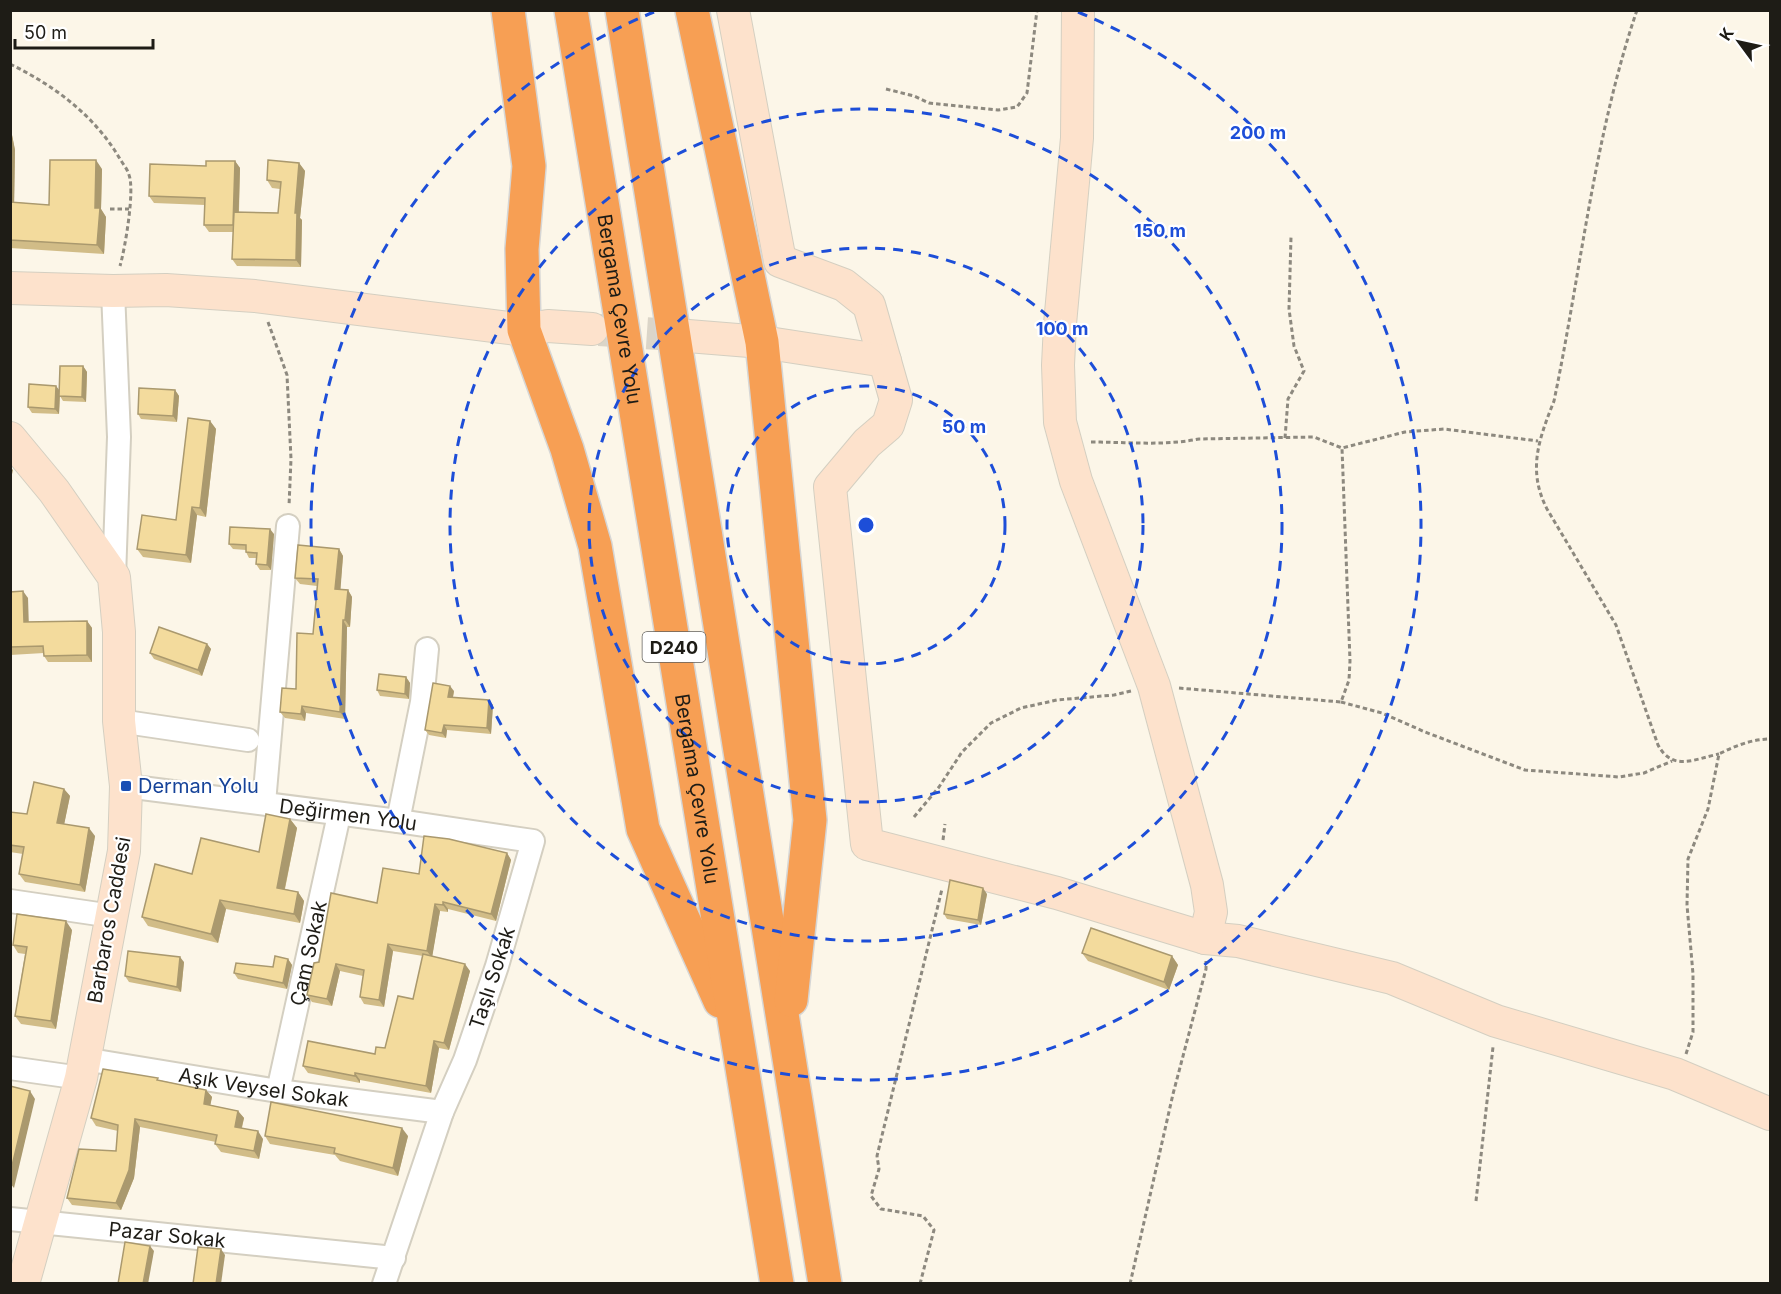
<svg xmlns="http://www.w3.org/2000/svg" width="1781" height="1294" viewBox="0 0 1781 1294" font-family="Inter,sans-serif">
  <rect width="100%" height="100%" fill="#fcf6e8"/>
  <g fill="none" stroke-linecap="round" stroke-linejoin="round">
    <polyline stroke="#dbd5c8" stroke-width="32" stroke-dasharray="32 16" stroke-linecap="butt" points="599,330 688,336"/>
    <g stroke="#d4cfc1" stroke-width="26">
      <g id="street">
        <polyline points="113,291 119,437 114,577"/>
        <polyline points="119,721 248,740"/>
        <path id="s1" d="M126,786l272,35 135,20 -36,125 -32,94 -23,52 -58,172"/>
        <polyline points="264,803 288,526"/>
        <polyline points="398,821 422,702 427,649"/>
        <polyline points="10,901 112,916"/>
        <path id="s2" d="M84,1059l194,32 164,21"/>
        <polyline points="10,1068 81,1078"/>
        <path id="s3" d="M278,1091l61,-276"/>
        <path id="s4" d="M10,1219l384,39"/>
      </g>
    </g>
    <g stroke="#d4cfc1" stroke-width="34">
      <g id="secondary">
        <polyline points="733,10 780,261 844,285 869,305 896,400 888,425 867,443 830,487 867,844 1057,893 1205,938 1238,941 1392,978 1496,1021 1675,1074 1770,1114"/>
        <polyline points="1078,10 1077,138 1060,324 1058,365 1060,422 1076,481 1154,686 1207,885 1211,912 1205,938"/>
        <polyline points="10,288 113,291 166,290 255,296 524,330 548,326 592,329"/>
        <polyline points="688,336 762,342 885,361"/>
        <polyline points="10,438 54,491 114,577 119,632 119,721 126,786 124,851 81,1078 23,1284"/>
      </g>
    </g>
    <g stroke="#d6d6d5" stroke-width="36">
      <g id="highway">
        <polyline points="508,10 529,166 522,249 524,330 567,449 595,546 643,829 720,1001"/>
        <path id="s5" d="M571,10l206,1274"/>
        <polyline points="622,10 825,1284"/>
        <polyline points="692,10 762,342 810,820 791,1000"/>
      </g>
    </g>
    <g stroke="#8d897f" stroke-width="3" stroke-dasharray="4.5 3" stroke-linecap="butt">
      <path d="M1637,10c-43,127 -56,261 -83,391 -15,38 -27,69 -7,108l69,116 42,120c15,27 36,14 61,9"/>
      <path d="M10,64c45,22 85,52 110,95 3,5 8,11 9,16 6,15 -4,74 -9,91"/>
      <polyline points="886,89 914,96 929,103 998,110 1017,107 1027,93 1037,10"/>
      <polyline points="110,209 129,209"/>
      <polyline points="268,322 287,375 291,459 289,506"/>
      <polyline points="1285,438 1288,399 1304,371 1294,346 1289,309 1291,237"/>
      <path d="M1091,442c36,0 72,4 108,-3l115,-2 28,11 63,-16 39,-3 94,12"/>
      <polyline points="1179,688 1341,702 1349,680 1350,661 1342,448"/>
      <polyline points="1341,702 1382,713 1425,732 1525,770 1619,777 1644,773 1672,761"/>
      <polyline points="914,817 939,787 962,752 991,723 1021,708 1057,700 1114,695 1131,691"/>
      <polyline points="943,840 945,824"/>
      <path d="M1686,1054l7,-22v-58l-6,-69 1,-46 20,-50 11,-55c16,-8 33,-15 51,-15"/>
      <polyline points="1476,1201 1493,1047"/>
      <polyline points="920,1284 934,1230 923,1216 881,1209 871,1196 879,1169 877,1156 942,889"/>
      <polyline points="1130,1284 1173,1094 1206,969 1206,961"/>
    </g>
    <use href="#street" stroke="#fff" stroke-width="22"/>
    <use href="#secondary" stroke="#fde2cc" stroke-width="32"/>
    <use href="#highway" stroke="#f79f54" stroke-width="33"/>
  </g>
  <g fill="#d1bc87">
    <polygon points="10,125 15,150 14,202 49,205 102,169 101,209 106,217 104,254 10,248"/>
    <polygon points="235,161 240,168 239,212 278,213 280,189 272,188 267,180 299,163 305,171 300,218 302,220 301,267 237,266 232,259 233,232 209,232 204,225 205,205 154,203 149,196 206,166"/>
    <polygon points="83,366 87,372 86,402 63,401 60,396 59,414 32,413 28,407 56,386 59,391"/>
    <polygon points="175,390 179,396 177,422 141,419 138,414"/>
    <polygon points="210,421 216,429 206,517 197,515 191,563 143,557 137,549 176,520"/>
    <polygon points="274,534 271,570 260,570 256,564 256,558 249,558 246,552 246,550 233,549 229,544"/>
    <polygon points="339,549 343,556 340,590 348,590 352,597 350,627 347,627 345,719 306,713 305,721 285,718 280,712 296,689 313,634 317,586 300,584 295,578"/>
    <polygon points="10,592 28,598 28,622 87,621 92,628 92,662 48,662 44,656 44,653 10,655"/>
    <polygon points="207,644 211,649 202,676 154,659 150,653"/>
    <polygon points="406,677 410,683 409,699 380,696 377,690"/>
    <polygon points="454,691 453,697 493,705 491,734 447,730 446,738 429,735 425,730"/>
    <polygon points="64,789 70,796 64,824 95,836 85,892 25,882 19,874 23,854 10,852 10,812 27,814"/>
    <polygon points="290,819 297,828 285,889 298,892 304,901 300,923 226,909 218,943 148,926 142,917 192,874 259,852"/>
    <polygon points="507,853 511,860 496,921 448,909 448,912 440,911 432,956 470,971 449,1050 439,1048 431,1093 360,1080 360,1083 308,1073 303,1066 375,1054 385,1048 413,999 423,956 393,951 384,1007 364,1004 360,997 363,976 340,971 332,1006 312,1002 307,995 319,962 377,903 419,874"/>
    <polygon points="987,894 981,925 947,919 944,914"/>
    <polygon points="72,930 56,1029 21,1024 15,1016 25,954 18,953 13,945"/>
    <polygon points="1082,953 1172,956 1178,965 1169,990 1088,961"/>
    <polygon points="288,959 292,965 287,989 238,979 234,973 273,967"/>
    <polygon points="184,962 181,992 129,982 125,976"/>
    <polygon points="159,1080 206,1090 212,1097 210,1105 238,1111 244,1118 242,1128 263,1139 259,1159 221,1152 215,1144 216,1142 140,1127 134,1178 121,1210 72,1205 67,1198 116,1151 118,1131 96,1126 91,1118"/>
    <polygon points="265,1136 408,1136 398,1176 340,1161 335,1155 270,1144"/>
  </g>
  <g fill="#aa996e">
    <polygon points="10,125 15,150 14,211 10,206"/>
    <polygon points="96,160 102,169 101,209 106,217 104,254 97,245 95,208"/>
    <polygon points="235,161 240,168 238,232 233,225"/>
    <polygon points="299,163 305,171 300,218 302,220 301,267 296,260 295,213"/>
    <polygon points="83,366 87,372 86,402 82,397"/>
    <polygon points="56,386 60,391 59,414 55,409"/>
    <polygon points="175,390 179,396 177,422 173,416"/>
    <polygon points="210,421 216,429 206,517 200,508"/>
    <polygon points="10,467 13,470 10,483"/>
    <polygon points="192,507 197,515 191,563 186,555"/>
    <polygon points="270,529 274,534 271,570 267,565"/>
    <polygon points="339,549 343,556 340,596 335,589"/>
    <polygon points="348,590 352,597 350,627 345,620"/>
    <polygon points="23,591 28,598 29,629 24,622"/>
    <polygon points="343,620 347,627 345,719 340,712"/>
    <polygon points="87,621 92,628 92,662 87,655"/>
    <polygon points="207,644 211,649 202,676 198,670"/>
    <polygon points="406,677 410,683 409,699 405,694"/>
    <polygon points="450,686 454,691 452,702 448,697"/>
    <polygon points="489,700 493,705 491,734 487,728"/>
    <polygon points="302,706 306,713 305,721 301,714"/>
    <polygon points="444,725 447,730 446,738 442,733"/>
    <polygon points="64,789 70,796 63,830 57,823"/>
    <polygon points="290,819 297,828 283,897 277,888"/>
    <polygon points="89,828 95,836 85,892 80,885"/>
    <polygon points="507,853 511,860 496,921 491,914"/>
    <polygon points="983,888 987,894 981,925 978,920"/>
    <polygon points="298,892 304,901 300,923 294,914"/>
    <polygon points="220,900 226,909 218,943 211,934"/>
    <polygon points="443,902 448,909 448,912 443,905"/>
    <polygon points="435,904 440,911 432,958 427,951"/>
    <polygon points="66,921 72,930 56,1029 51,1021"/>
    <polygon points="388,944 393,951 384,1007 379,1000"/>
    <polygon points="1172,956 1178,965 1169,990 1164,982"/>
    <polygon points="180,957 184,962 181,992 177,987"/>
    <polygon points="288,959 292,965 287,989 283,983"/>
    <polygon points="336,964 340,971 332,1006 327,999"/>
    <polygon points="465,964 470,971 449,1050 444,1043"/>
    <polygon points="434,1041 439,1048 431,1093 426,1086"/>
    <polygon points="355,1073 360,1080 360,1083 355,1076"/>
    <polygon points="206,1090 212,1097 209,1112 204,1104"/>
    <polygon points="30,1091 35,1099 14,1188 10,1183 10,1174"/>
    <polygon points="238,1111 244,1118 240,1134 235,1127"/>
    <polygon points="135,1119 140,1127 134,1178 121,1210 116,1203"/>
    <polygon points="402,1128 408,1136 398,1176 393,1168"/>
    <polygon points="258,1131 263,1139 259,1159 254,1151"/>
    <polygon points="150,1246 154,1251 148,1284 143,1284"/>
    <polygon points="221,1249 225,1255 221,1284 216,1284"/>
  </g>
  <g fill="#f3db9d" stroke="#aa996e" stroke-width="1.5">
    <polygon points="50,160 96,160 95,208 100,208 97,245 10,240 10,202 49,205"/>
    <polygon points="268,160 299,163 295,213 297,213 296,260 232,259 234,212 278,213 281,182 267,180"/>
    <polygon points="206,161 235,161 233,225 204,225 205,198 149,196 150,164 206,166"/>
    <polygon points="60,366 83,366 82,397 59,396"/>
    <polygon points="29,384 56,386 55,409 28,407"/>
    <polygon points="139,388 175,390 173,416 138,414"/>
    <polygon points="188,418 210,421 200,508 192,507 186,555 137,549 142,515 176,520"/>
    <polygon points="230,527 270,529 267,565 256,564 257,553 246,552 246,545 229,544"/>
    <polygon points="298,545 339,549 335,589 348,590 345,620 343,620 340,712 302,706 301,714 280,712 282,688 296,689 297,633 313,634 318,579 295,578"/>
    <polygon points="23,591 24,622 87,621 87,655 44,656 43,646 10,647 10,592"/>
    <polygon points="159,627 207,644 198,670 150,653"/>
    <polygon points="379,674 406,677 405,694 377,690"/>
    <polygon points="433,683 450,686 448,697 489,700 487,728 444,725 442,733 425,730"/>
    <polygon points="34,782 64,789 57,823 89,828 80,885 19,874 24,847 10,845 10,812 27,814"/>
    <polygon points="266,814 290,819 277,888 298,892 294,914 220,900 211,934 142,917 155,864 192,874 201,838 259,852"/>
    <polygon points="424,836 449,839 507,853 491,914 443,902 443,905 435,904 427,951 388,944 379,1000 360,997 364,970 336,964 327,999 307,995 314,963 319,962 331,893 377,903 383,868 419,874"/>
    <polygon points="950,880 983,888 978,920 944,914"/>
    <polygon points="17,914 66,921 51,1021 15,1016 27,947 13,945"/>
    <polygon points="1091,928 1172,956 1164,982 1082,953"/>
    <polygon points="128,951 180,957 177,987 125,976"/>
    <polygon points="423,954 465,964 444,1043 434,1041 426,1086 355,1073 355,1076 303,1066 308,1041 375,1054 376,1047 385,1048 398,996 413,999"/>
    <polygon points="275,956 288,959 283,983 234,973 236,963 273,967"/>
    <polygon points="103,1069 158,1078 157,1080 206,1090 204,1104 238,1111 235,1127 258,1131 254,1151 215,1144 217,1135 135,1119 129,1170 116,1203 67,1198 79,1149 116,1151 118,1125 91,1118"/>
    <polygon points="10,1086 30,1091 10,1174"/>
    <polygon points="271,1102 402,1128 393,1168 334,1153 335,1148 265,1136"/>
    <polygon points="125,1242 150,1246 143,1284 118,1284"/>
    <polygon points="198,1247 221,1249 216,1284 193,1284"/>
  </g>
  <g fill="none" stroke="#1d4ed8" stroke-width="3" stroke-dasharray="10 8">
    <circle cx="866" cy="525" r="139"/>
    <circle cx="866" cy="525" r="277"/>
    <circle cx="866" cy="525" r="416"/>
    <path d="M1078 12A555 555 0 1 1 654 12"/>
  </g>
  <rect fill="#1a4fb4" stroke="#fff" stroke-width="2" x="120" y="780" width="12" height="12" rx="3"/>
  <g text-anchor="middle" dominant-baseline="central" stroke-width="4.5" stroke-linejoin="round" paint-order="stroke">
    <rect fill="#fff" stroke="#62605c" stroke-width="1.5" x="642.5" y="632" width="63" height="30" rx="4.5"/>
    <g font-size="18" font-weight="bold" fill="#1e1c16">
      <text x="674" y="647">D240</text>
    </g>
    <g font-size="20" fill="#1e1c16" stroke="#fff">
      <text stroke="none"><textPath href="#s5" startOffset="303">Bergama Çevre Yolu</textPath></text>
      <text stroke="none"><textPath href="#s5" startOffset="789">Bergama Çevre Yolu</textPath></text>
      <text stroke="none"><textPath href="#s1" startOffset="224">Değirmen Yolu</textPath></text>
      <text transform="translate(109 920) rotate(-80)">Barbaros Caddesi</text>
      <text stroke="none"><textPath href="#s3" startOffset="141">Çam Sokak</textPath></text>
      <text transform="translate(492 978) rotate(-72)">Taşlı Sokak</text>
      <text stroke="none"><textPath href="#s2" startOffset="182">Aşık Veysel Sokak</textPath></text>
      <text stroke="none"><textPath href="#s4" startOffset="158">Pazar Sokak</textPath></text>
    </g>
    <g font-size="20" fill="#164399" stroke="#fff" text-anchor="start">
      <text x="138" y="786">Derman Yolu</text>
    </g>
  </g>
  <circle cx="866" cy="525" r="9" fill="#1d4ed8" stroke="#fff" stroke-width="3"/>
  <g font-size="18" text-anchor="middle" font-weight="bold" fill="#1d4ed8" stroke="#fff" stroke-width="4.5" stroke-linejoin="round" paint-order="stroke">
    <text x="1258" y="139">200 m</text>
    <text x="1160" y="237">150 m</text>
    <text x="1062" y="335">100 m</text>
    <text x="964" y="433">50 m</text>
  </g>
  <rect width="1781" height="1294" fill="none" stroke="#1e1c16" stroke-width="24"/>
  <g transform="translate(1739 42) rotate(303)" stroke="#ffffff" stroke-width="4.5" paint-order="stroke">
  <path d="M0-4.5L10 22L0 15L-10 22Z" fill="#1e1c16"/>
  <text y="-9" font-size="16" font-weight="bold" text-anchor="middle" fill="#1e1c16">K</text>
  </g>
  <path d="M15 39v9h138v-9" fill="none" stroke="#1e1c16" stroke-width="3"/>
  <text x="24" y="39" font-size="18" fill="#1e1c16" stroke="#ffffff" stroke-width="4.5" paint-order="stroke">50 m</text>
</svg>
